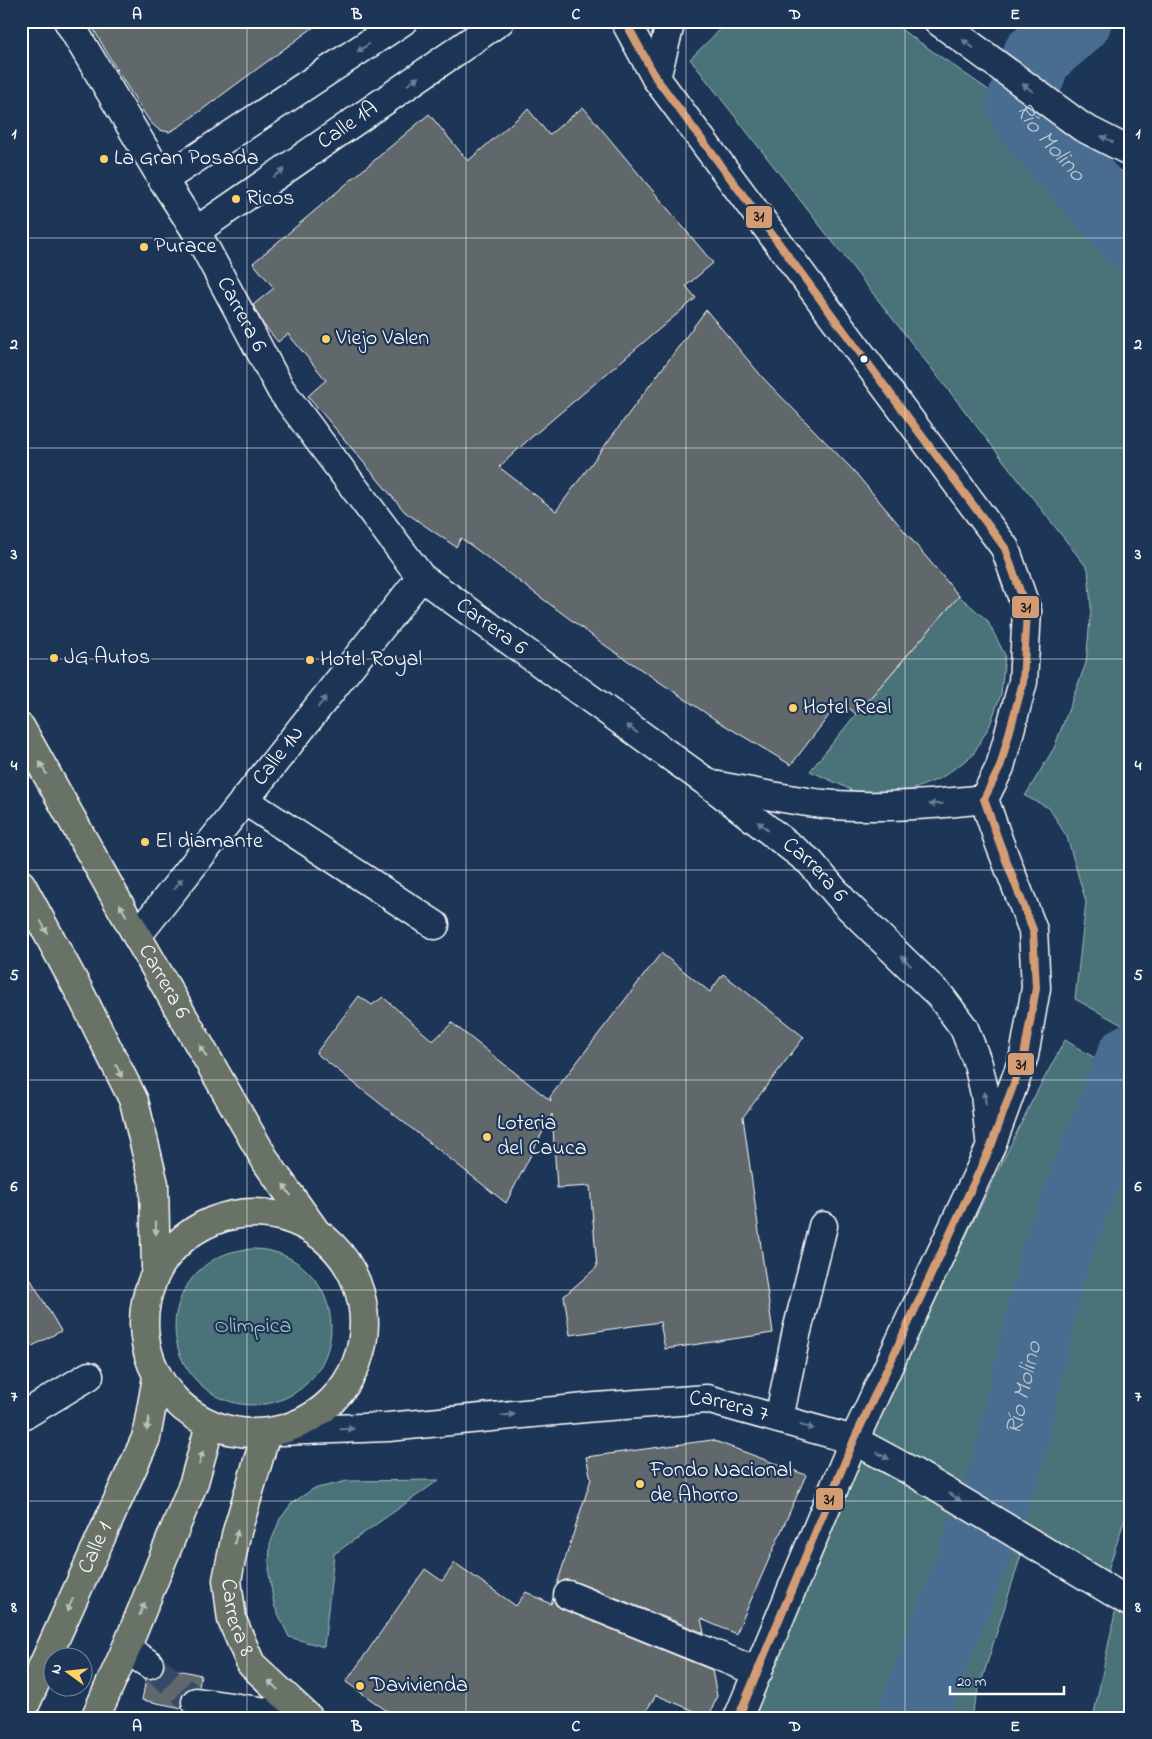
<svg xmlns="http://www.w3.org/2000/svg" width="1152" height="1739" viewBox="0 0 1152 1739" font-family="'Indie Flower',sans-serif">
  <rect width="100%" height="100%" fill="#1d3557"/>
  <filter id="ink" filterUnits="userSpaceOnUse"><feTurbulence type="fractalNoise" baseFrequency=".02" numOctaves="2"/><feDisplacementMap in="SourceGraphic" scale="10" xChannelSelector="R" yChannelSelector="G"/><feConvolveMatrix kernelMatrix="1 2 1 2 8 2 1 2 1" color-interpolation-filters="sRGB"/></filter>
  <g filter="url(#ink)">
    <g fill="#4a7378" stroke="#a4b9bc">
      <polygon points="729,21 889,21 1003,100 1131,177 1131,1030 1075,999 1086,902 1067,837 1049,808 1025,796 1054,748 1086,663 1091,608 1088,569 690,59"/>
      <polygon points="959,596 987,620 1005,655 1001,694 990,725 972,756 941,778 904,793 854,791 810,771 856,714"/>
      <polygon points="1065,1040 1108,1066 1131,1073 1131,1500 1107,1573 868,1437 1033,1099"/>
      <circle cx="253" cy="1327" r="78"/>
      <polygon points="859,1455 1021,1555 970,1718 753,1718"/>
      <polygon points="439,1480 334,1554 324,1647 289,1637 274,1605 269,1574 270,1544 280,1519 292,1503 313,1489 347,1481"/>
      <polygon points="1116,1608 1131,1618 1131,1718 1093,1718"/>
    </g>
    <g fill="none" stroke-linecap="round" stroke-linejoin="round">
      <g stroke="#4a6d91" stroke-width="69">
        <path id="s1" d="M1077,21l-40,35 -16,47 10,20 100,112"/>
        <path id="s2" d="M912,1718l94,-250 48,-210 77,-200"/>
      </g>
    </g>
    <g fill="#60676c" stroke="#fff">
      <polygon points="89,21 322,21 180,126 169,132 159,130 150,122 118,72"/>
      <polygon points="583,107 713,263 686,286 696,298 527,441 499,467 556,511 706,310 764,379 853,470 959,596 856,714 840,701 791,765 716,720 606,646 461,538 456,547 405,512 308,396 326,380 288,334 278,342 263,324 253,305 274,288 253,263 429,114 468,161 528,109 549,135"/>
      <polygon points="661,953 710,992 723,974 804,1037 743,1117 773,1333 665,1349 660,1322 570,1335 564,1296 597,1267 590,1186 557,1188 552,1114 506,1203 316,1053 359,996 372,1005 383,997 433,1041 452,1023 551,1101 550,1097"/>
      <polygon points="21,1263 61,1331 21,1352"/>
      <polygon points="712,1440 806,1475 736,1634 701,1619 704,1633 574,1581 565,1580 557,1584 591,1479 586,1457"/>
      <polygon points="455,1563 516,1606 526,1592 551,1604 553,1598 556,1605 562,1609 712,1670 717,1696 709,1717 656,1695 642,1718 397,1718 346,1682 425,1569 442,1581"/>
      <polygon points="164,1667 201,1675 199,1687 191,1687 183,1693 181,1700 182,1708 142,1700 146,1679 156,1678 162,1673"/>
    </g>
    <g fill="none" stroke-linecap="round" stroke-linejoin="round">
      <polyline stroke="#344968" stroke-width="28" stroke-dasharray="28 14" stroke-linecap="butt" points="149,1664 196,1702"/>
      <g stroke="#fff" stroke-width="31">
        <g id="minor">
          <path id="s3" d="M68,21l95,159 33,51 85,159 140,187 288,207 101,78 36,42 95,93 23,31 14,36 7,30 5,46"/>
          <polyline points="625,21 656,78 1005,548 1027,611 1023,682 1000,767 984,799 999,842 1033,930 1036,988 1024,1056 991,1146 854,1440 738,1718"/>
          <polyline points="938,21 1082,127 1131,152"/>
          <polyline points="656,78 671,21"/>
          <polyline points="163,180 403,21"/>
          <path id="s4" d="M196,231l304,-210"/>
          <path d="M713,785c36,6 73,15 110,19 53,5 108,1 161,-5"/>
          <polyline points="244,800 435,925"/>
          <path id="s5" d="M137,936l284,-359"/>
          <polyline points="21,1417 89,1376"/>
          <polyline points="779,1419 796,1335 823,1226"/>
          <path id="s6" d="M280,1431l108,-4 208,-20 111,-8 147,41 59,32 218,131"/>
          <polyline points="568,1595 758,1672"/>
          <polyline points="126,1649 149,1664"/>
          <polyline points="196,1702 309,1718"/>
        </g>
      </g>
      <g stroke="#fff" stroke-width="31">
        <g id="major">
          <path id="s7" d="M21,728l116,208 130,227 47,66"/>
          <polyline points="21,884 80,993 134,1101 154,1184 156,1271"/>
          <circle cx="254" cy="1323" r="110"/>
          <path id="s8" d="M266,1434l-30,101 -9,45 5,40 19,44 58,54"/>
          <path id="s9" d="M21,1714l125,-276 11,-61"/>
          <polyline points="95,1718 126,1649 194,1482 210,1425"/>
        </g>
      </g>
      <use href="#minor" stroke="#1d3557" stroke-width="28"/>
      <use href="#major" stroke="#697266" stroke-width="28"/>
      <g stroke="#1d3557" stroke-width="11">
        <polyline id="bus-1" points="625,21 656,78 1005,548 1027,611 1023,682 1000,767 984,799 999,842 1033,930 1036,988 1024,1056 991,1146 854,1440 738,1718"/>
      </g>
      <use href="#bus-1" stroke="#d39c74" stroke-width="8"/>
    </g>
    <defs><path id="oneway-solid" d="M-6-.8H1V-3.2L6.5 0L1 3.2V.8H-6Z" transform="scale(1.25)"/></defs>
    <g fill="#6c7c92">
      <use href="#oneway-solid" transform="translate(968 44) rotate(-143)"/>
      <use href="#oneway-solid" transform="translate(363 48) rotate(146)"/>
      <use href="#oneway-solid" transform="translate(413 81) rotate(-35)"/>
      <use href="#oneway-solid" transform="translate(1028 88) rotate(-144)"/>
      <use href="#oneway-solid" transform="translate(1107 139) rotate(-152)"/>
      <use href="#oneway-solid" transform="translate(279 173) rotate(-35)"/>
      <use href="#oneway-solid" transform="translate(322 702) rotate(-52)"/>
      <use href="#oneway-solid" transform="translate(632 729) rotate(-144)"/>
      <use href="#oneway-solid" transform="translate(936 804) rotate(178)"/>
      <use href="#oneway-solid" transform="translate(763 826) rotate(-142)"/>
      <use href="#oneway-solid" transform="translate(178 884) rotate(-52)"/>
      <use href="#oneway-solid" transform="translate(906 961) rotate(-136)"/>
      <use href="#oneway-solid" transform="translate(985 1098) rotate(-98)"/>
      <use href="#oneway-solid" transform="translate(508 1415) rotate(-6)"/>
      <use href="#oneway-solid" transform="translate(807 1427) rotate(15)"/>
      <use href="#oneway-solid" transform="translate(347 1429) rotate(-2)"/>
      <use href="#oneway-solid" transform="translate(883 1456) rotate(28)"/>
      <use href="#oneway-solid" transform="translate(955 1497) rotate(31)"/>
    </g>
    <g fill="#bcc0ba">
      <use href="#oneway-solid" transform="translate(43 768) rotate(-119)"/>
      <use href="#oneway-solid" transform="translate(123 910) rotate(-119)"/>
      <use href="#oneway-solid" transform="translate(44 927) rotate(62)"/>
      <use href="#oneway-solid" transform="translate(203 1051) rotate(-120)"/>
      <use href="#oneway-solid" transform="translate(119 1071) rotate(63)"/>
      <use href="#oneway-solid" transform="translate(287 1190) rotate(-125)"/>
      <use href="#oneway-solid" transform="translate(156 1228) rotate(89)"/>
      <use href="#oneway-solid" transform="translate(148 1424) rotate(100)"/>
      <use href="#oneway-solid" transform="translate(201 1458) rotate(-75)"/>
      <use href="#oneway-solid" transform="translate(236 1537) rotate(-77)"/>
      <use href="#oneway-solid" transform="translate(70 1605) rotate(114)"/>
      <use href="#oneway-solid" transform="translate(142 1609) rotate(-68)"/>
      <use href="#oneway-solid" transform="translate(273 1685) rotate(-137)"/>
    </g>
  </g>
  <path fill="none" stroke="#fff" stroke-width="1" stroke-opacity="0.55" d="M247,21v1697M466,21v1697M686,21v1697M905,21v1697M21,238h1110M21,448h1110M21,659h1110M21,870h1110M21,1080h1110M21,1290h1110M21,1501h1110"/>
  <g fill="#ffd166" stroke="#1d3557" stroke-width="2">
    <circle cx="104" cy="159" r="5"/>
    <circle cx="236" cy="199" r="5"/>
    <circle cx="144" cy="247" r="5"/>
    <circle cx="326" cy="339" r="5"/>
    <circle cx="54" cy="658" r="5"/>
    <circle cx="310" cy="660" r="5"/>
    <circle cx="793" cy="708" r="5"/>
    <circle cx="145" cy="842" r="5"/>
    <circle cx="487" cy="1137" r="5"/>
    <circle cx="640" cy="1484" r="5"/>
    <circle cx="360" cy="1686" r="5"/>
  </g>
  <circle fill="#fff" stroke="#1d3557" stroke-width="2" cx="864" cy="359" r="4.5"/>
  <g text-anchor="middle" dominant-baseline="central" stroke-width="4.5" stroke-linejoin="round" paint-order="stroke">
    <g font-size="22" fill="#fff" stroke="#1d3557">
      <text stroke="none"><textPath href="#s4" startOffset="185">Calle 1A</textPath></text>
      <text stroke="none"><textPath href="#s3" startOffset="341">Carrera 6</textPath></text>
      <text stroke="none"><textPath href="#s3" startOffset="746">Carrera 6</textPath></text>
      <text stroke="none"><textPath href="#s5" startOffset="229">Calle 1N</textPath></text>
      <text stroke="none"><textPath href="#s3" startOffset="1151">Carrera 6</textPath></text>
      <text stroke="none"><textPath href="#s7" startOffset="291">Carrera 6</textPath></text>
      <text stroke="none"><textPath href="#s6" startOffset="451">Carrera 7</textPath></text>
      <text stroke="none"><textPath href="#s9" startOffset="182">Calle 1</textPath></text>
      <text stroke="none"><textPath href="#s8" startOffset="190">Carrera 8</textPath></text>
    </g>
    <g font-size="22" fill="#fff" stroke="#1d3557" text-anchor="start">
      <text x="114" y="159">La Gran Posada</text>
      <text x="246" y="199">Ricos</text>
      <text x="154" y="247">Purace</text>
      <text x="336" y="339">Viejo Valen</text>
      <text x="64" y="658">JG Autos</text>
      <text x="320" y="660">Hotel Royal</text>
      <text x="803" y="708">Hotel Real</text>
      <text x="155" y="842">El diamante</text>
      <text x="497" y="1124">Loteria<tspan x="497" dy="25">del Cauca</tspan></text>
      <text x="650" y="1471">Fondo Nacional<tspan x="650" dy="25">de Ahorro</tspan></text>
      <text x="370" y="1686">Davivienda</text>
    </g>
    <g font-size="22" fill="#aec0c2" stroke="#1d3557">
      <text x="253" y="1327">Olimpica</text>
    </g>
    <g font-size="24" font-style="italic" fill="#b7c5d3" stroke="#1d3557">
      <text stroke="none"><textPath href="#s1" startOffset="152">Río Molino</textPath></text>
      <text stroke="none"><textPath href="#s2" startOffset="349">Río Molino</textPath></text>
    </g>
  </g>
  <g stroke="#1d3557" stroke-width="2">
    <rect x="745" y="205" width="28" height="24" rx="5" fill="#d39c74"/>
    <rect x="1011" y="595" width="29" height="24" rx="5" fill="#d39c74"/>
    <rect x="1007" y="1052" width="28" height="24" rx="5" fill="#d39c74"/>
    <rect x="815" y="1487" width="29" height="24" rx="5" fill="#d39c74"/>
  </g>
  <g font-size="14" text-anchor="middle" font-weight="bold" fill="#111">
    <text x="759" y="221">31</text>
    <text x="1026" y="612">31</text>
    <text x="1021" y="1069">31</text>
    <text x="829" y="1504">31</text>
  </g>
  <rect width="1152" height="1739" fill="none" stroke="#1d3557" stroke-width="55"/>
  <g transform="translate(68 1672) rotate(285)"><circle r="24" fill="#1d3557" stroke="#77869a"/>
  <path d="M0-4L9 19L0 12L-9 19Z" fill="#ffd166"/>
  <text y="-8" font-size="14" font-weight="bold" text-anchor="middle" fill="#ffffff">N</text>
  </g>
  <path d="M950 1686v8h114v-8" fill="none" stroke="#ffffff" stroke-width="2.5"/>
  <text x="957" y="1686" font-size="15" fill="#ffffff" stroke="#1d3557" stroke-width="4" paint-order="stroke">20 m</text>
  <rect x="28" y="28" width="1096" height="1684" fill="none" stroke="#fff" stroke-width="2"/>
  <g font-size="16" text-anchor="middle" font-weight="bold" fill="#fff">
    <text x="137" y="19">A</text>
    <text x="357" y="19">B</text>
    <text x="576" y="19">C</text>
    <text x="795" y="19">D</text>
    <text x="1015" y="19">E</text>
    <text x="14" y="138">1</text>
    <text x="1138" y="138">1</text>
    <text x="14" y="349">2</text>
    <text x="1138" y="349">2</text>
    <text x="14" y="559">3</text>
    <text x="1138" y="559">3</text>
    <text x="14" y="770">4</text>
    <text x="1138" y="770">4</text>
    <text x="14" y="980">5</text>
    <text x="1138" y="980">5</text>
    <text x="14" y="1191">6</text>
    <text x="1138" y="1191">6</text>
    <text x="14" y="1401">7</text>
    <text x="1138" y="1401">7</text>
    <text x="14" y="1612">8</text>
    <text x="1138" y="1612">8</text>
    <text x="137" y="1731">A</text>
    <text x="357" y="1731">B</text>
    <text x="576" y="1731">C</text>
    <text x="795" y="1731">D</text>
    <text x="1015" y="1731">E</text>
  </g>
</svg>
